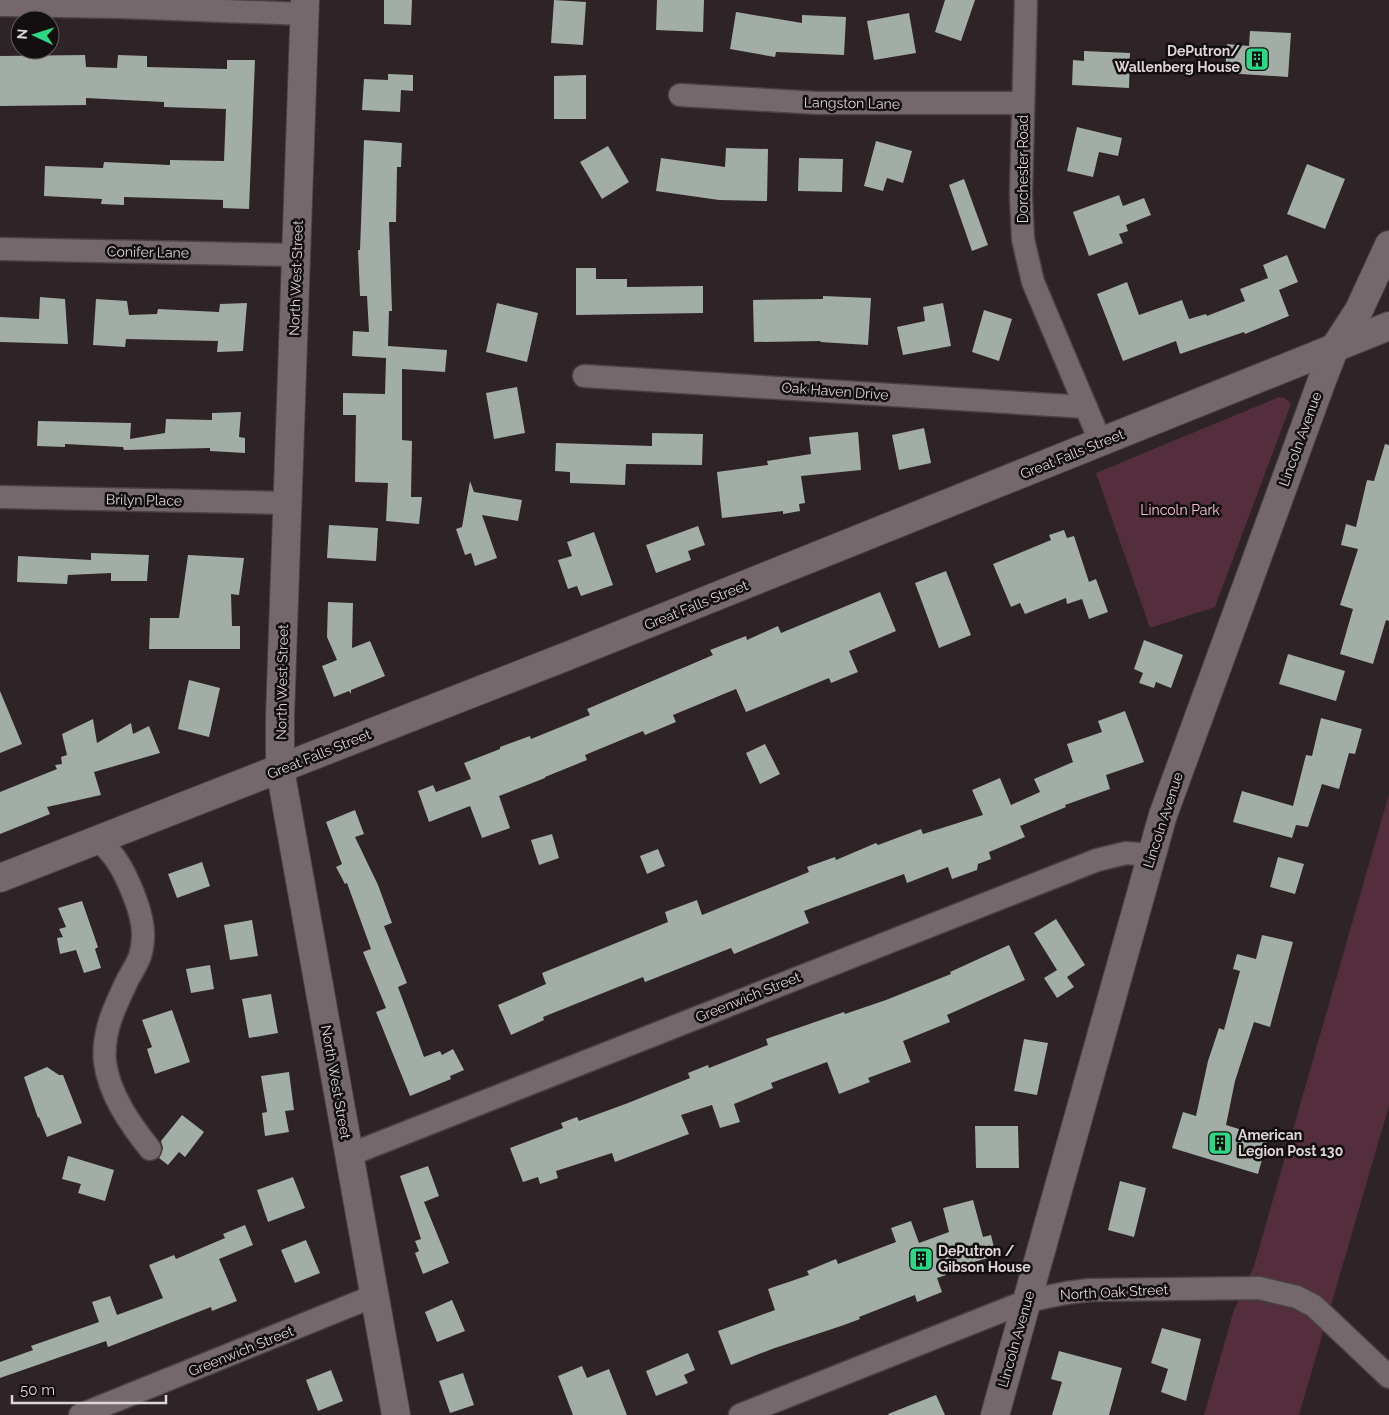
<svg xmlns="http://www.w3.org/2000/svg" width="1389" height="1415" viewBox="0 0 1389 1415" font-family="Raleway,sans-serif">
  <rect width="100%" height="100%" fill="#2e2327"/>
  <g fill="#542e3c">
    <polygon points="1279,397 1285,398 1291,404 1215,607 1150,628 1096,473"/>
    <polygon points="1389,794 1389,1106 1299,1415 1204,1415 1233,1313 1254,1266"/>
  </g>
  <g fill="#a2ada5">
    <polygon points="384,0 412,0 411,25 384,24"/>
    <polygon points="554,0 586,2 583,45 551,43"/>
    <polygon points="657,0 704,0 703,32 656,30"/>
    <polygon points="945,0 975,0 961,41 935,32"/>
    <polygon points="736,12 802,23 802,15 846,17 844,55 776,52 775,57 730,49"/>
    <polygon points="909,13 916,53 874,60 867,21"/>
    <polygon points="1250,31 1291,33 1288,77 1225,73 1227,44 1249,46"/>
    <polygon points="1084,51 1130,53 1129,88 1072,85 1073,60 1084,61"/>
    <polygon points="85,55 86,67 117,68 118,55 147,56 147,67 227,69 227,60 255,60 249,209 223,208 223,200 124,197 124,205 101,204 102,199 44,196 45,166 103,168 104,162 170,165 170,160 224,161 226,109 164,107 164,102 86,98 86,105 0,106 0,56"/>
    <polygon points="388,74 413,75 413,91 401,90 400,112 362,110 364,79 388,80"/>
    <polygon points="586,75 586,119 554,119 554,76"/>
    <polygon points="1077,127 1122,138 1118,156 1099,152 1093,177 1067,171"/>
    <polygon points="364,140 402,143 401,167 397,167 396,222 389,222 392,311 389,311 388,346 447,350 445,372 402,369 402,440 412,441 411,497 422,497 419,524 386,521 388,483 355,482 356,415 343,415 343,393 385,394 386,358 352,356 353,331 369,332 367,296 360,296 358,250 360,250"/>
    <polygon points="876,141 912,151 903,183 887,178 883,191 864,186"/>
    <polygon points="608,146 629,182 602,199 580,162"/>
    <polygon points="726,148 768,149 767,201 719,200 656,191 661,158 725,167"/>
    <polygon points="799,158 843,159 842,192 798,191"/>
    <polygon points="1307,164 1345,179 1325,229 1287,214"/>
    <polygon points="964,179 988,245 972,251 949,185"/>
    <polygon points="1119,195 1123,206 1144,198 1151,215 1126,225 1128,231 1119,234 1123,243 1089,256 1073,212"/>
    <polygon points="1287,255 1298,282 1279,290 1289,316 1245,334 1244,332 1180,354 1176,341 1123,361 1097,294 1127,282 1139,315 1182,300 1189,319 1206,314 1207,316 1245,301 1240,289 1268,278 1263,265"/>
    <polygon points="576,268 596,268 596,279 627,279 627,287 703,286 703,313 576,315"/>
    <polygon points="823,296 871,298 868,345 820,342 821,341 754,342 753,300 823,299"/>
    <polygon points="40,297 65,299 68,344 0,342 0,317 39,319"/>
    <polygon points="96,299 127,301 129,315 157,314 158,309 219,312 220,304 247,303 243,351 217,352 218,341 126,339 125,347 93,345"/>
    <polygon points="497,303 538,313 527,362 486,352"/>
    <polygon points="943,303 951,346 903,355 897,327 925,321 923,307"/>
    <polygon points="984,310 1012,319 999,361 972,352"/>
    <polygon points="517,387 525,433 494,439 486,393"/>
    <polygon points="241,412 239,437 245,438 245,453 210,451 210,448 124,450 123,447 65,444 65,447 37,446 38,421 131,423 130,439 165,433 166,419 212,420 212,413"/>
    <polygon points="924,428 931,463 899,470 892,435"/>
    <polygon points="858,432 861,470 801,476 805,503 799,504 800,511 783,514 783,511 722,518 717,472 768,465 767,461 811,454 809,437"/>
    <polygon points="652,433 703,434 702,465 626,464 625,485 570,483 570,472 555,471 556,443 652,446"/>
    <polygon points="1385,444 1389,445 1389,621 1386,620 1373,664 1340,654 1353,609 1340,605 1358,549 1341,545 1346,524 1356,527 1367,480 1374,481"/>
    <polygon points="470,481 474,492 522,500 518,521 482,515 497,558 475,566 471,553 465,555 456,529 462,527"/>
    <polygon points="329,525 378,528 376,561 327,558"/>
    <polygon points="698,526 705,545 688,551 691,560 656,573 646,545"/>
    <polygon points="1064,530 1067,538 1074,536 1089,582 1096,579 1108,612 1089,619 1082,599 1067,604 1066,598 1025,614 1020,603 1011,607 993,564 1051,540 1049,535"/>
    <polygon points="594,532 613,585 581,596 577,586 568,589 558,560 572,556 567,542"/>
    <polygon points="91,553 149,555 147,581 111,581 111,573 68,575 67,584 17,582 18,556 91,560"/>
    <polygon points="188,555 244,558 239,595 231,594 232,626 240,626 240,649 149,649 150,618 179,618"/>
    <polygon points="946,571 971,635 939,648 915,583"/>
    <polygon points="880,592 896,631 849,651 858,672 831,683 829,678 746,712 736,689 673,715 676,722 645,735 643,731 585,755 587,760 545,777 545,778 499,796 510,828 482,838 470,806 429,822 418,791 433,785 436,792 471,779 464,763 500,749 500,747 530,736 531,739 590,715 587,709 713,655 710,650 746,636 747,640 778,626 781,633"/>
    <polygon points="328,602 353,603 352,648 370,641 385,676 351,690 351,694 349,691 334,697 322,666 337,660 327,637"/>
    <polygon points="1144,640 1183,655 1171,688 1156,682 1154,688 1139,683 1143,673 1134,669"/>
    <polygon points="1288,654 1345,671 1336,701 1279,684"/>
    <polygon points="189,680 220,688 209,737 178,729"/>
    <polygon points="0,691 22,744 0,753"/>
    <polygon points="1125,711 1144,762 1106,775 1110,789 1065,805 1066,807 1020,826 1025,837 989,852 991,859 978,864 977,870 952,879 948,867 907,883 904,874 804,911 809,923 734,954 731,948 645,982 643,977 543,1017 544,1020 511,1035 498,1005 546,984 542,973 668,922 665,912 697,900 702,915 809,872 807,867 835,857 836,860 876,843 878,845 921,829 923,834 983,815 972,790 1000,778 1011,805 1040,792 1034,779 1073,762 1067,744 1102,732 1098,721"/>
    <polygon points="1321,718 1362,729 1355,754 1349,753 1339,789 1322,784 1308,827 1296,825 1292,838 1233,822 1242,791 1293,806 1306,755 1312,756"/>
    <polygon points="93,719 97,743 131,723 133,734 149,726 160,753 94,772 101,795 47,807 50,814 0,834 0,792 57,769 55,765 62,764 61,757 67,755 62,734"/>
    <polygon points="765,744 780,774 760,784 746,753"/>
    <polygon points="355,810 364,834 355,837 378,885 392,923 384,926 407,983 398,987 424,1057 440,1051 442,1055 453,1049 464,1070 450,1076 451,1079 410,1096 376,1012 386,1008 363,952 371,949 347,883 345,884 336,867 342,864 326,822"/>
    <polygon points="552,834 559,858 539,865 531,840"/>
    <polygon points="658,849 665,866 647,874 640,856"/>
    <polygon points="1278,857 1304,864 1295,894 1270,887"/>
    <polygon points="202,862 210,886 177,898 168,874"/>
    <polygon points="82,901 98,947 95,949 101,968 84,973 76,950 60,954 57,938 63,937 59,929 66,927 58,908"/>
    <polygon points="1056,919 1085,965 1067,977 1074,987 1057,998 1044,978 1057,970 1034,933"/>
    <polygon points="252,920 258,956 230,960 224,925"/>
    <polygon points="1262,935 1293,942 1270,1027 1254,1022 1235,1081 1226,1125 1268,1138 1258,1174 1172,1148 1183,1112 1196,1116 1208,1061 1219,1028 1224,1030 1240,971 1233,969 1237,954 1256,959"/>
    <polygon points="1009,945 1025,980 947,1015 950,1022 903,1041 911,1062 868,1078 870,1082 839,1094 827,1062 771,1083 773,1088 734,1104 740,1122 720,1128 712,1105 681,1115 689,1134 615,1162 612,1153 556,1171 558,1178 540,1184 538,1177 523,1182 510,1148 563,1128 561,1123 577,1117 579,1121 628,1103 690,1078 688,1073 708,1065 709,1068 768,1045 766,1039 844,1012 845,1014 886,1000 951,974 950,972"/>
    <polygon points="210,965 214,989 191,993 186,969"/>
    <polygon points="271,994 278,1033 249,1038 242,999"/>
    <polygon points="172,1010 190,1062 155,1074 147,1049 152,1047 142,1020"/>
    <polygon points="1024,1039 1048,1043 1037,1095 1014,1091"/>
    <polygon points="47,1067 59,1075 63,1075 82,1123 47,1137 39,1117 38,1118 24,1077"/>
    <polygon points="289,1072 294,1110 285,1111 289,1132 265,1136 262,1113 267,1112 261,1076"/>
    <polygon points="182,1115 204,1132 185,1157 179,1152 168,1165 159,1158 163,1148 161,1141"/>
    <polygon points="975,1126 1018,1126 1019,1168 976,1168"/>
    <polygon points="68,1156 114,1170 105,1201 78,1193 81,1184 62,1179"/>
    <polygon points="428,1166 439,1196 424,1202 449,1263 423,1274 415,1253 419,1251 415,1241 421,1239 400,1176"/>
    <polygon points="293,1177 305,1208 268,1222 257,1190"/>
    <polygon points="1120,1181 1146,1188 1134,1237 1108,1230"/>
    <polygon points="973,1200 983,1237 991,1235 996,1256 944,1270 946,1275 937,1278 942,1292 917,1302 915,1295 859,1317 860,1319 844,1325 772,1349 731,1365 718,1331 775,1310 768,1289 809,1275 807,1271 836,1259 838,1264 896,1242 891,1228 911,1221 919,1243 949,1232 943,1208"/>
    <polygon points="245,1225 253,1245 219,1259 237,1301 212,1311 211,1307 108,1347 106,1341 0,1378 0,1362 33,1350 31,1346 99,1322 92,1302 110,1296 117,1315 163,1298 149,1265 174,1255 176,1259 225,1238 223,1234"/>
    <polygon points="306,1240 320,1273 295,1283 281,1250"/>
    <polygon points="452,1300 465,1331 437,1342 425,1312"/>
    <polygon points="1162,1328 1201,1339 1186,1401 1161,1392 1168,1369 1151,1363"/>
    <polygon points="1059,1351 1122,1368 1109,1415 1052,1415 1062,1382 1051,1379"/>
    <polygon points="688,1353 695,1370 684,1375 688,1383 656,1396 646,1371"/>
    <polygon points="582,1366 587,1378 609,1369 627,1415 573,1415 558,1376"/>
    <polygon points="331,1370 343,1401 318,1411 306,1380"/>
    <polygon points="463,1373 474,1405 450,1413 439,1381"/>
    <polygon points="936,1395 945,1415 889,1415 888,1414"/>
  </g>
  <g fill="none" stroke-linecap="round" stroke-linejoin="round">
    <g stroke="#494144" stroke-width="25">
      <g id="minor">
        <polyline points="1026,0 1021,195 1023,239 1033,282 1101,443"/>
        <polyline points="0,5 119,7 305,14"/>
        <polyline points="680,95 818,103 1023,103"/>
        <polyline points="0,249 296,255"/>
        <polyline points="584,376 1086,407"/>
        <polyline points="0,497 287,503"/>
        <path d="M98,840c18,15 26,31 35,53 8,20 14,41 7,63 -3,8 -8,16 -12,23 -13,27 -26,53 -23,83 4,32 25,62 45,87"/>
        <polyline points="349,1155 1097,860 1126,853 1151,855"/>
        <polyline points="80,1415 374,1296"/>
        <polyline points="740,1415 1027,1301 1066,1293 1089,1290 1259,1288 1297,1297 1314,1306 1389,1377"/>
      </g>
    </g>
    <g stroke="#494144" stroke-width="30">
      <polyline id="tertiary" points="995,1415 1163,815 1321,383 1335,347 1359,310 1389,245"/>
    </g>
    <g stroke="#494144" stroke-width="30">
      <g id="secondary">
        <polyline points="305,0 280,716 280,769 396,1415"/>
        <polyline points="0,878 565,657 1389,326"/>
      </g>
    </g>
    <use href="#minor" stroke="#74686c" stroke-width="22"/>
    <use href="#tertiary" stroke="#74686c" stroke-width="28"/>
    <use href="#secondary" stroke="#74686c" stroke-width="28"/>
  </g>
  <defs>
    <g id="building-square" transform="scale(1.25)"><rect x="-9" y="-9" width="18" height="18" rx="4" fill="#2dd884" stroke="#130e10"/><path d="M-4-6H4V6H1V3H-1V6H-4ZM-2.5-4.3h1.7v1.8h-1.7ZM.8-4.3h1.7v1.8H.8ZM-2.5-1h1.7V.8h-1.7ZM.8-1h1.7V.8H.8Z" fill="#111"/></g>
  </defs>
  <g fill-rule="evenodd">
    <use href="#building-square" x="1257" y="59"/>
    <use href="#building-square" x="1220" y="1143"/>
    <use href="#building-square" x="921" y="1259"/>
  </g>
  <g text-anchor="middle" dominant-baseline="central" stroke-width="5" stroke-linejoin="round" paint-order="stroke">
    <g font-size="14" font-weight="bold" fill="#dcd5d7" stroke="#130e10" text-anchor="start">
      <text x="1240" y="51" text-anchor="end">DePutron/<tspan x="1240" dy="16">Wallenberg House</tspan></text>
      <text x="1238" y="1135">American<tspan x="1238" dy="16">Legion Post 130</tspan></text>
      <text x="938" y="1251">DePutron /<tspan x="938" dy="16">Gibson House</tspan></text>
    </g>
    <g font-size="14" fill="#dcd5d7" stroke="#130e10">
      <text transform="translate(852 103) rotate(1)">Langston Lane</text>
      <text transform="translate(1023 169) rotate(-90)">Dorchester Road</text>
      <text transform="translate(148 252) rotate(1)">Conifer Lane</text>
      <text transform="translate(296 278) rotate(-88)">North West Street</text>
      <text transform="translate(835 391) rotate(4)">Oak Haven Drive</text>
      <text transform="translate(1300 439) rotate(-70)">Lincoln Avenue</text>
      <text transform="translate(1072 454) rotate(-22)">Great Falls Street</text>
      <text transform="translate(144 500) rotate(1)">Brilyn Place</text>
      <text transform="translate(696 605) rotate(-22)">Great Falls Street</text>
      <text transform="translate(282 682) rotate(-89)">North West Street</text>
      <text transform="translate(319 754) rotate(-22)">Great Falls Street</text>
      <text transform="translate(1163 820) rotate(-72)">Lincoln Avenue</text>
      <text transform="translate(748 997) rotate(-22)">Greenwich Street</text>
      <text transform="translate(336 1082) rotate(80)">North West Street</text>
      <text transform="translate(1114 1292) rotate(-3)">North Oak Street</text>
      <text transform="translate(1016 1339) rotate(-74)">Lincoln Avenue</text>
      <text transform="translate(241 1351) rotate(-22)">Greenwich Street</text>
    </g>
    <g font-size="14" fill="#f7c1d3" stroke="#130e10">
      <text x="1180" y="510">Lincoln Park</text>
    </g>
  </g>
  <g transform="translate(35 35) rotate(274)"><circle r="24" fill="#130e10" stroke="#635e60"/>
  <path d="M0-4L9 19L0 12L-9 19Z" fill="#2dd884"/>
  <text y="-8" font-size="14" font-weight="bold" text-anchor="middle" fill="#dcd5d7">N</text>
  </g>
  <path d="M12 1395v8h154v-8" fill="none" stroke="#dcd5d7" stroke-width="2.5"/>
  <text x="20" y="1395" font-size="15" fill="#dcd5d7" stroke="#130e10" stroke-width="4" paint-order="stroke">50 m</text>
</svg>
